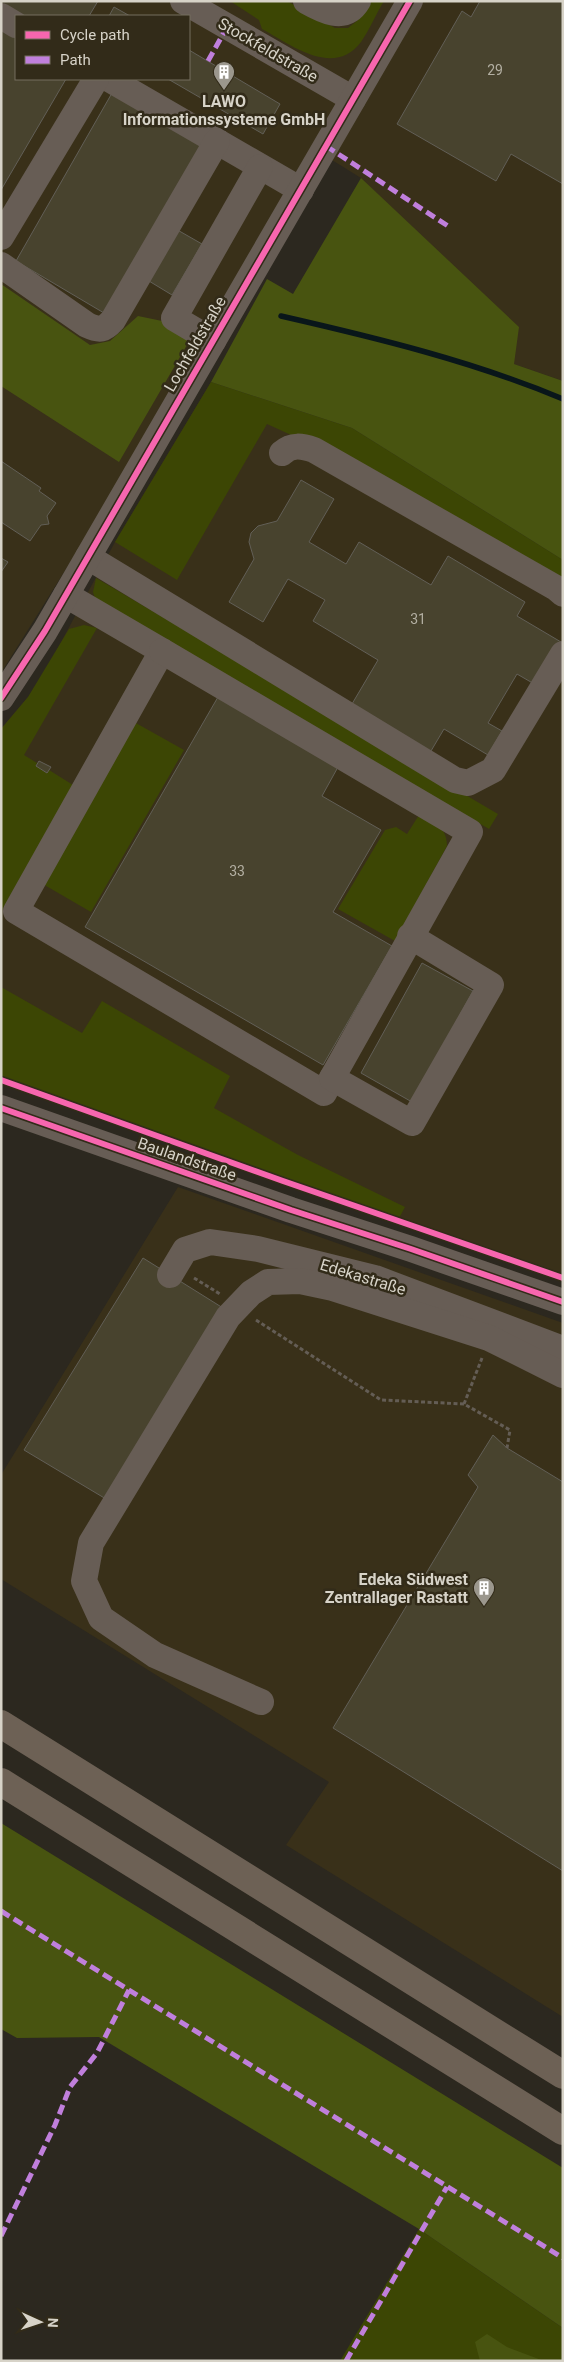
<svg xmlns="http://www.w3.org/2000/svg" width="564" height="2362" viewBox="0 0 564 2362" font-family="Roboto,sans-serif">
  <rect width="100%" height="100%" fill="#2c281f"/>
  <g fill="#393019" fill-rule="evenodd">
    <path d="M1,1h562v380l-49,-17 -153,-186 -50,-31 -192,337 -118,189zM16,16h173v63h-173z"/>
    <polygon points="211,382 563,560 563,1278 398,1220 286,1176 1,1024 1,729 28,697 46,670 115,542"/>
    <polygon points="178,1187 563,1323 563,2017 286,1845 329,1782 1,1579 1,1475"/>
  </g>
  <g fill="#3c4604">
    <path d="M230,1h57l48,27h13l9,-7 12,-20h15c-8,13 -14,28 -23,41 -27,36 -70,3 -99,-13l-3,-9z"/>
    <polygon points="211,382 352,428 563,560 563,584 346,460 267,424 177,580 115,542"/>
    <polygon points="96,578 498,814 489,829 95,598 93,592"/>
    <polygon points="84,625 97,628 24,755 37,763 36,766 47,773 49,770 73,785 1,912 1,729 28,697 69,629"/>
    <polygon points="134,722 184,750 91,912 41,883"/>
    <path d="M419,815c15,9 28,11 28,31l-52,95 -57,-32 47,-79 11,-3 11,7z"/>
    <polygon points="1,987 82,1033 102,1001 230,1076 214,1108 298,1155 405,1207 398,1220 283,1181 1,1080"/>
    <polygon points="419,2229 563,2328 563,2361 340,2361"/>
  </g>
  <g fill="#485410">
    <polygon points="361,178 519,327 514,364 563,381 563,560 352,428 211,382 267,279 293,294"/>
    <polygon points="1,284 90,345 110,341 138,316 167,322 191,338 119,462 1,386"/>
    <polygon points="1,1823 563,2168 563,2328 419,2229 99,2037 17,2038 1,2029"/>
    <polygon points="487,2334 507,2347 544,2361 480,2361 475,2342"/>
  </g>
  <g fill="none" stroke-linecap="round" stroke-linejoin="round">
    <path stroke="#09161a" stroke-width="5.5" d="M281,316c96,22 191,45 282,83"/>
  </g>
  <g fill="#48432e" stroke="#625f57">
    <polygon points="1,1 98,1 89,16 17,16 1,7"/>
    <polygon points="480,1 563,1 563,184 511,154 496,181 397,124 462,11 471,17"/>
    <polygon points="114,7 130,16 109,16"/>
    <polygon points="1,29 16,37 16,79 66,79 1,190"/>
    <polygon points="189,50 280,104 263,134 168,79 189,79"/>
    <polygon points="112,93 201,145 104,313 16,261"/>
    <polygon points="174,228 202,244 172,295 144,278"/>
    <polygon points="1,461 41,488 39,491 56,503 47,516 49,524 41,525 30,541 1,522"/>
    <polygon points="301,480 334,499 309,542 346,564 359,542 431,585 448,556 525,602 517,616 561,642 536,685 517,674 488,723 502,731 488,755 444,729 428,756 349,709 378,660 313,621 325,600 288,579 263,622 229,602 254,559 249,542 251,533 258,526 277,521"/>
    <polygon points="1,558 8,562 1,572"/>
    <polygon points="218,697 338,767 322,796 381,830 333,912 392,946 323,1065 85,927"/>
    <polygon points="39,761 51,767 47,773 36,766"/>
    <polygon points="422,963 473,991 412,1102 361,1073"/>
    <polygon points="143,1258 223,1308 106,1499 24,1450"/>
    <polygon points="493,1435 507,1448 563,1482 563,1871 333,1728 478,1487 468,1475"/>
  </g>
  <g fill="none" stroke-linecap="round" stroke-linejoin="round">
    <g stroke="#645d55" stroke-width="3" stroke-dasharray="4 2.5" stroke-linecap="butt">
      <polyline points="194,1278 220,1294"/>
      <polyline points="256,1320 381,1400 464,1404 510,1430 507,1448"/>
      <polyline points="464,1404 482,1358"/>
    </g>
    <g stroke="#675d55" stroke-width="26">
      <polyline points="183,1 353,99"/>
      <path d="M306,1c16,9 39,22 52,0"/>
      <polyline points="1,16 16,25"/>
      <polyline points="109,79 301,190"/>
      <polyline points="1,237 96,79"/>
      <path d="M1,265l86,60c13,6 17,5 26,-5l104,-179"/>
      <polyline points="213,341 174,318 260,167"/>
      <path d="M282,453c10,-9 20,-7 32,-3l242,138 7,6"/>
      <polyline points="88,557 455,780 468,783 493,770 563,654"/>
      <polyline points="66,595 162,651 16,911 324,1093 332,1078"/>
      <polyline points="162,651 470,832 332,1078 412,1123 491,985 410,936"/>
      <polyline points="1,698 45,631 410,1"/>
      <polyline points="1,1108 291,1210 411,1249 563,1302"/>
      <polyline points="170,1275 185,1250 210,1242 258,1249 375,1278 563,1349"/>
      <polyline points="261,1702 155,1655 101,1618 84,1581 91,1543 228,1317 251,1293 268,1282 300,1281 333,1288 489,1338 563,1375"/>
    </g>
    <g stroke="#6d6155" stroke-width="28">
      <polyline points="1,1724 563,2075"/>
      <polyline points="1,1782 563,2131"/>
    </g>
    <g stroke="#c07fdc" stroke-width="5" stroke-dasharray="10 5" stroke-linecap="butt">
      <polyline points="208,61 227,27"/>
      <polyline points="326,146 451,228"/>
      <polyline points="1,1911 563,2258"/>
      <polyline points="1,2236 55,2125 70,2087 97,2053 129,1990"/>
      <polyline points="346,2361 447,2187"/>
    </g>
    <g stroke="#322b19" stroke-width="9">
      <g id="cycleway">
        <polyline points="1,698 45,631 410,1"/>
        <polyline points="1,1080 283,1181 563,1278"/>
        <polyline points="1,1108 291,1210 411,1249 563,1302"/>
      </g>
    </g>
    <use href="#cycleway" stroke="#f766af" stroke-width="6"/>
  </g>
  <defs>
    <g id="building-pin" transform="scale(1.125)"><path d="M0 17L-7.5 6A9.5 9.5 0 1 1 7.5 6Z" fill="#9b978d" stroke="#322b19"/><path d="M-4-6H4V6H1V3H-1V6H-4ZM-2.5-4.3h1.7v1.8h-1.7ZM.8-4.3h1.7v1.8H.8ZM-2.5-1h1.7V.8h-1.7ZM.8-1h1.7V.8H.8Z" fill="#fff"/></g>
  </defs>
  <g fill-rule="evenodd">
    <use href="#building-pin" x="224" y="72"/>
    <use href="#building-pin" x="484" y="1588"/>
  </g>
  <g text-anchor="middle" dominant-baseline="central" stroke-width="5" stroke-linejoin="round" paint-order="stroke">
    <g font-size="14" fill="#b3afa2">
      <text x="495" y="70">29</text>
      <text x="418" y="619">31</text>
      <text x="237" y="871">33</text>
    </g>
    <g font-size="16" fill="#d7d3c8" stroke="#322b19">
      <text transform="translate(268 50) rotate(30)">Stockfeldstraße</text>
      <text transform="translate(195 344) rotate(-60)">Lochfeldstraße</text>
      <text transform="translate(187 1159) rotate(19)">Baulandstraße</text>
      <text transform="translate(363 1277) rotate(17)">Edekastraße</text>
    </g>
    <g font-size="16" font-weight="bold" fill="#d7d3c8" stroke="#322b19">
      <text x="224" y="101">LAWO<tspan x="224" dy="18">Informationssysteme GmbH</tspan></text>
      <text x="468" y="1579" text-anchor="end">Edeka Südwest<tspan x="468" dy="18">Zentrallager Rastatt</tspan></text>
    </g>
  </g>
  <rect width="564" height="2362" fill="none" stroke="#d7d3c8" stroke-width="5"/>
  <rect x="15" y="15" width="175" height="65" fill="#322b19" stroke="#746e5f"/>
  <rect x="25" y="31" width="25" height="8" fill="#f766af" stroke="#746e5f"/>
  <text x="60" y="40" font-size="15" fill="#d7d3c8">Cycle path</text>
  <rect x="25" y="56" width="25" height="8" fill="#c07fdc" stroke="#746e5f"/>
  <text x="60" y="65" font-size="15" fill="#d7d3c8">Path</text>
  <g transform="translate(40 2322) rotate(93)" stroke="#322b19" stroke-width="4" paint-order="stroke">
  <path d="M0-4L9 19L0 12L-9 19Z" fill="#d7d3c8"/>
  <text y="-8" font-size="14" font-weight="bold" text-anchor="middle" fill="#d7d3c8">N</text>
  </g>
</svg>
